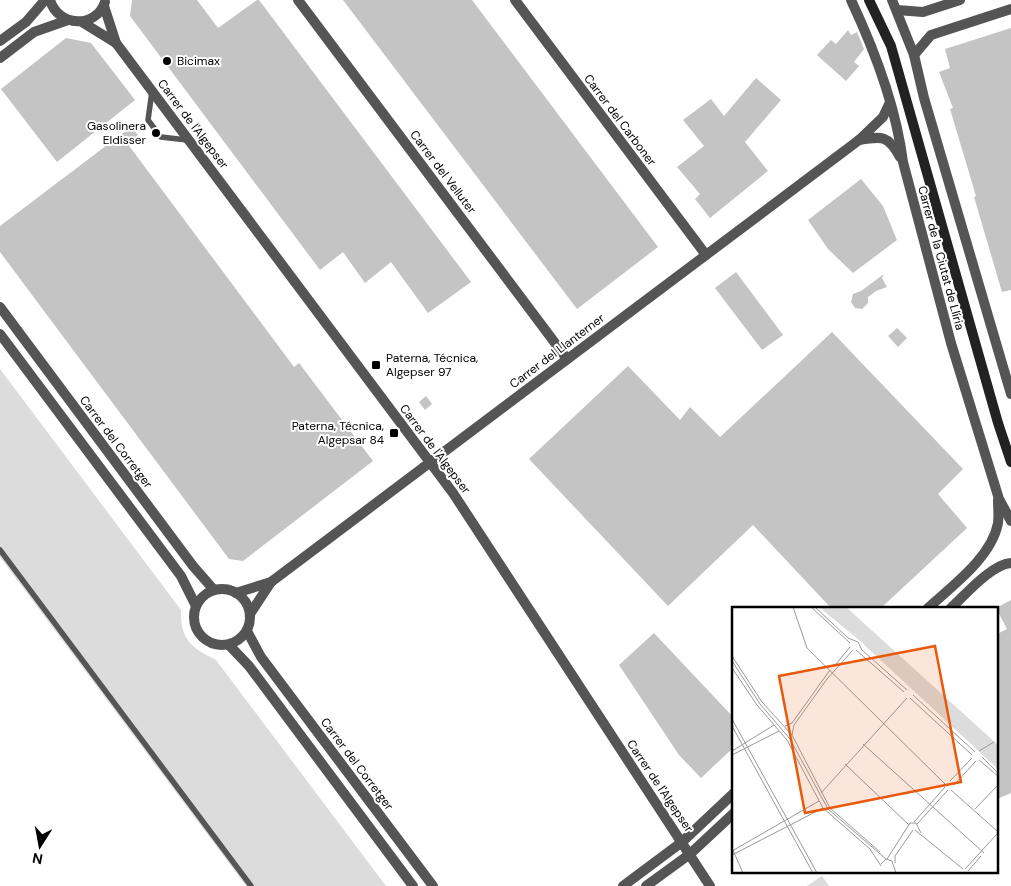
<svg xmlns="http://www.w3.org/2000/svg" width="1011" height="886" viewBox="0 0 1011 886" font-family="'DM Sans',sans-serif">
  <rect width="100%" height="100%" fill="#fff"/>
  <g fill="#dcdcdc">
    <path d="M0,369l181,241c-1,30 11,38 35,50l170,226h-140l-246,-329z"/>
    <polygon points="822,876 829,886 807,886"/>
  </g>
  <g fill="#c4c4c4">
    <polygon points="132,0 197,0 218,28 257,0 259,0 471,282 428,313 391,262 365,283 343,252 320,270 130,16"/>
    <polygon points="343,0 472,0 658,247 577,309"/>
    <polygon points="1011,28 1011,290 1002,292 974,197 976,196 950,109 953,108 939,72 950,68 945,49"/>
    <polygon points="848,30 851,35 857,32 864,49 854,62 859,66 846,81 817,55 831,40 836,44"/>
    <polygon points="66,38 91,43 135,100 57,162 1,89"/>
    <polygon points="756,78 781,100 745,142 768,171 710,218 695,199 700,194 677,167 704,146 683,120 711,99 724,116"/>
    <polygon points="131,127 138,135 127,143 294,367 299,363 373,461 243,561 229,559 0,252 0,226"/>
    <polygon points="861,179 883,206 897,240 853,273 828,249 808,220"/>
    <polygon points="736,272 783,335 762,350 715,288"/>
    <polygon points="884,274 882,278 887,287 876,291 868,297 868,303 862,309 855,308 851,302 853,294 861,291"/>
    <polygon points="897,328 907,338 898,347 888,336"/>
    <polygon points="832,332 963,469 938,494 967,528 881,608 831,608 753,525 668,606 529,459 628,366 680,420 690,407 720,437"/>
    <polygon points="426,396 432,404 425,410 419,402"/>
    <polygon points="1011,600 1011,793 997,799 997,634 1007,629 996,608"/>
    <polygon points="654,633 734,718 734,747 701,778 679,755 619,665"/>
  </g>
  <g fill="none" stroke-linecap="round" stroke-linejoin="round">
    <g stroke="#555" stroke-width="5.5">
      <polyline points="152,91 148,120 161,137 187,140"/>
      <polyline points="0,550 251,886"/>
    </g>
    <g stroke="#555" stroke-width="10">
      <path d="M50,0c8,27 46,29 55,2"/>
      <polyline points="298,0 567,359"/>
      <polyline points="515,0 706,255"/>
      <path d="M851,0c24,51 45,106 52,162l48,181 48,156 12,22"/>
      <polyline points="892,0 914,55 924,98 1011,394"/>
      <polyline points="104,6 116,43 453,493 710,886"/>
      <polyline points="897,10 923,12 960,0"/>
      <polyline points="82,22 116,43"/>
      <polyline points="0,41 26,22 45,0"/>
      <polyline points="914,55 931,35 1011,9"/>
      <polyline points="0,58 34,32 68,20"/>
      <path d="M859,140c23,-4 29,-5 41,17"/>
      <polyline points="0,307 193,566 214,590"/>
      <polyline points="0,334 181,576 196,606"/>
      <circle cx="222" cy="617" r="28"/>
      <polyline points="236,593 271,582 859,140 883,117 890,102"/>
      <path d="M928,608c24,-22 64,-51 70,-85 1,-7 0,-16 0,-23"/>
      <path d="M951,608c14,-13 41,-44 60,-45"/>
      <polyline points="250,614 271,582"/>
      <polyline points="247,631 261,657 433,886"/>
      <polyline points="229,645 249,666 413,886"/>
      <polyline points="623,886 682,842 734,793"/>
      <polyline points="646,886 690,854 734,813"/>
    </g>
    <polyline stroke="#222" stroke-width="10" points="869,0 891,46 998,423 1011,462"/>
  </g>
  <g fill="#000" stroke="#fff" stroke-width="2">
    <circle cx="167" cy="61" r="5"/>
    <circle cx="156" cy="133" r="5"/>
    <rect x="371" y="360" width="10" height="10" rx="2.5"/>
    <rect x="389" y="428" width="10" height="10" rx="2.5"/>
  </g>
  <g text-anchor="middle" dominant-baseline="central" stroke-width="4" stroke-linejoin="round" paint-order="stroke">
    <g font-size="12" fill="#000" stroke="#fff" text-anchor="start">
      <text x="177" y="61">Bicimax</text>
      <text x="146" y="126" text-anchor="end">Gasolinera<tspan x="146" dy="14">Eldisser</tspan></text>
      <text x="386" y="358">Paterna, Técnica,<tspan x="386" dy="14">Algepser 97</tspan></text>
      <text x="384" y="426" text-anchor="end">Paterna, Técnica,<tspan x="384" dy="14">Algepsar 84</tspan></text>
    </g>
    <g font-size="12" fill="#000" stroke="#fff">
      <text transform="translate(620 120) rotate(53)">Carrer del Carboner</text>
      <text transform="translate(193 124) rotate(53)">Carrer de l'Algepser</text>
      <text transform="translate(443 172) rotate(53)">Carrer del Velluter</text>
      <text transform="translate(941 258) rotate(75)">Carrer de la Ciutat de Llíria</text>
      <text transform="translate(557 351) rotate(-37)">Carrer del Llanterner</text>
      <text transform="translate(116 442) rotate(53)">Carrer del Corretger</text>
      <text transform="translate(435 449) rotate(53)">Carrer de l'Algepser</text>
      <text transform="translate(357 764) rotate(53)">Carrer del Corretger</text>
      <text transform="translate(660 786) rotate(56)">Carrer de l'Algepser</text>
    </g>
  </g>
  <g transform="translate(732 607)">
    <rect width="266" height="266" fill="#fff"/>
    <path d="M87,0h27l152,138v24l-139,-129z" fill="#dcdcdc"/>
    <path fill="none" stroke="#999" stroke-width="1" d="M61,0l14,41 138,136M79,0l39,36M83,0l33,31 10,4 4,8 45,40M124,43l48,42M0,49l30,46 30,33 38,73 50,44M0,54l28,43 30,35 38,70 58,50M104,57l14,-17M0,61l25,37 30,35 36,68 47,41 11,17M181,88l62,57M178,91l62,57M0,112l85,154M0,119l81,147M53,119l7,-3 38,-53M60,128l2,-10 33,-46 26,-29M131,137l121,109M0,144l42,-26M247,144l15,-9M0,148l47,-24M250,150l17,17M247,153l20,17M113,157l64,61M218,174l22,-23M222,178l22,-24M219,183l46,41M89,186l86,-95M243,202l24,-25M182,215l31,-35M185,217l31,-34M183,223l48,39M0,241l11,25M0,244l87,-50M0,248l91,-47M155,252l23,-36h6l5,10M163,256v-7l18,-26M149,257l5,-5 6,2 4,12M233,262l32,-35M236,264l13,-15"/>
    <path fill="#e8590c" fill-opacity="0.15" stroke="#e8590c" stroke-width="2.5" d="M203,39l26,136 -156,31 -26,-137z"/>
    <rect width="266" height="266" fill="none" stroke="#000" stroke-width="2.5"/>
  </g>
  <g transform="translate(40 846) rotate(191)" stroke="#ffffff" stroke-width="4" paint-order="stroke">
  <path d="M0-4L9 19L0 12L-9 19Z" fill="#000000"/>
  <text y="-8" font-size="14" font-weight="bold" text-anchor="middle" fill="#000000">N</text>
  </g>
</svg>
